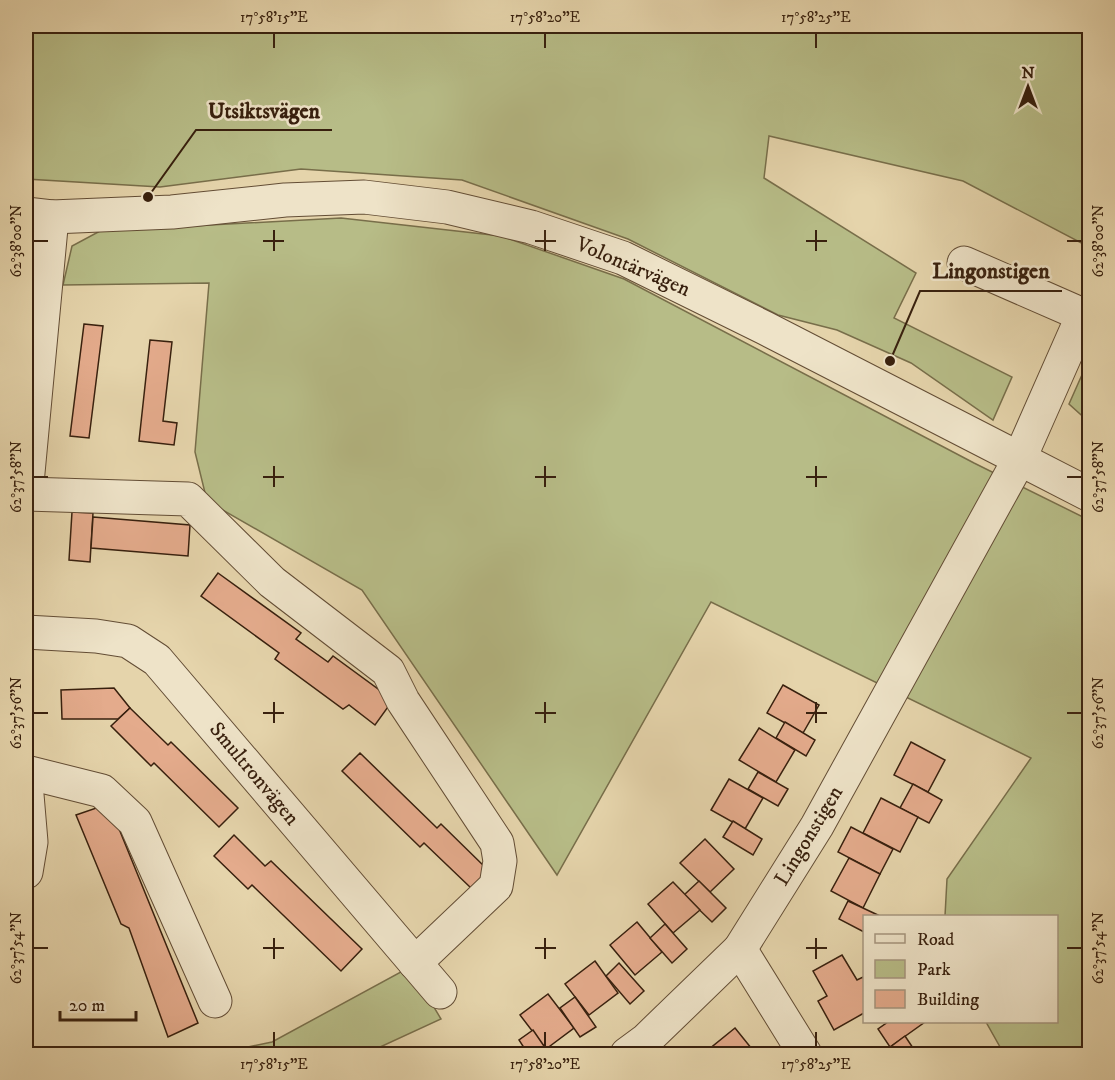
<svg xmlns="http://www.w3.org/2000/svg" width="1115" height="1080" viewBox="0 0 1115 1080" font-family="'IM FELL DW Pica',serif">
  <rect width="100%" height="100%" fill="#e5d4ab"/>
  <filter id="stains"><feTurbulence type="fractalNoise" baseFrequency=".00333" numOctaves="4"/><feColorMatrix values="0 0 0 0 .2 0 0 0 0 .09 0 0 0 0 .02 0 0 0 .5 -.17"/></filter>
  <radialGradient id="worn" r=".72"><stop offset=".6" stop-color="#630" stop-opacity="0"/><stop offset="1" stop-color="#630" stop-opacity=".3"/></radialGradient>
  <g fill="#b7bc87" stroke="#786e4a" stroke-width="1.5">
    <polygon points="26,26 1089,26 1089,247 963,181 769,136 764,178 916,273 894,318 1012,377 993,420 911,363 837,330 778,315 628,239 462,180 301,169 160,187 26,179"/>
    <polygon points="341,218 501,236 624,279 974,463 1089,520 1089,1054 1004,1054 986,1022 1056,1022 1056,916 945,916 947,879 1031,758 711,602 557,875 362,590 207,501 195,452 209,283 63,285 72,246 100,231"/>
    <polygon points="1089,359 1090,422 1089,422 1069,404"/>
    <polygon points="410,967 441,1019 365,1054 215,1054 272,1042"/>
  </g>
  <g fill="#e4ab8c" stroke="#38200e" stroke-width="1.5">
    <polygon points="84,324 103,326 89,438 70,436"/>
    <polygon points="150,340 172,342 163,421 177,423 174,445 139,441"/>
    <polygon points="72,512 93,513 90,562 69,560"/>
    <polygon points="93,517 190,525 188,556 91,548"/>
    <polygon points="218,573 301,633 296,639 328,662 333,656 393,700 375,725 349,705 343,709 275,659 279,653 201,596"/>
    <polygon points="783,685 819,705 803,733 767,713"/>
    <polygon points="114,688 130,708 118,719 62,719 61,690"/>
    <polygon points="130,708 168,745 171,742 238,808 219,827 154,763 151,766 111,726"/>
    <polygon points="785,722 815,740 806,756 776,738"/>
    <polygon points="759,728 795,750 776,782 739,760"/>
    <polygon points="911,742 945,760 928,792 894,775"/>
    <polygon points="360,753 437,828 441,824 488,870 471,888 424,843 420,847 342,771"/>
    <polygon points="758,772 788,789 778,806 748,789"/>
    <polygon points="729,779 763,798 745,829 711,810"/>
    <polygon points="913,784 942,800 929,823 900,808"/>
    <polygon points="881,798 918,817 900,852 863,833"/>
    <polygon points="102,806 113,814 198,1023 168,1037 129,928 121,924 76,815"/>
    <polygon points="733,821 762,839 753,855 723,837"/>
    <polygon points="851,827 893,849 880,874 838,852"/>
    <polygon points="234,835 265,866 271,861 362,949 341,971 252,885 248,889 214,856"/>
    <polygon points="705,839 734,869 710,892 680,863"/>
    <polygon points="849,858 880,874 863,908 831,891"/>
    <polygon points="699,881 726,908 712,922 684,895"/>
    <polygon points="673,882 700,910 673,933 648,904"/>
    <polygon points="848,901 880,916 864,916 864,932 839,919"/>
    <polygon points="637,922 662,952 635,975 610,945"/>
    <polygon points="665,924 687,949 672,963 650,938"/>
    <polygon points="842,955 857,980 863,977 864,980 864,1013 834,1030 818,1001 827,996 813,971"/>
    <polygon points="595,961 618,993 589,1015 565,984"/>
    <polygon points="619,963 644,991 630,1004 606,976"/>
    <polygon points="548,994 574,1028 546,1049 520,1015"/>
    <polygon points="575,997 596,1027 580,1037 560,1008"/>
    <polygon points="888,1022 925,1022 890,1047 878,1029"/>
    <polygon points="26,1024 32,1042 26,1044"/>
    <polygon points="735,1028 756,1054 711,1054 708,1050"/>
    <polygon points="533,1030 546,1049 550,1054 528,1054 519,1040"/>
    <polygon points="905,1036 917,1054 877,1054 890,1047"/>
  </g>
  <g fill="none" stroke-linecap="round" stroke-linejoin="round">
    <g stroke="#634d35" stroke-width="35">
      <g id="minor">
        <polyline points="26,214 52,217 172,212 285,200 364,197 447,207 531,227 623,258 765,328 1090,495"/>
        <polyline points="26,494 188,499 272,582 388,671 403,701 497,843 500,861 496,886 415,963"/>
        <polyline points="26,494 52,217"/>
        <polyline points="26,632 96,636 128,641 157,660 440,992"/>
        <polyline points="26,772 102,791 135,822 215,1001"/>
        <polyline points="26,783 31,842 26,872"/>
        <polyline points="740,949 805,1054"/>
        <polyline points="627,1054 646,1040 740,949 817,826 1019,460 1083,315 964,263"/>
      </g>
    </g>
    <use href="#minor" stroke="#eee3c8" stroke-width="33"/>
  </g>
  <path fill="none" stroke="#38200e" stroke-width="2" d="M274,33v15M545,33v15M816,33v15M274,230v21M545,230v21M816,230v21M33,241h15M263,241h21M535,241h21M806,241h21M1067,241h15M274,466v21M545,466v21M816,466v21M33,477h15M263,477h21M535,477h21M806,477h21M1067,477h15M274,702v21M545,702v21M816,702v21M33,713h15M263,713h21M535,713h21M806,713h21M1067,713h15M274,938v21M545,938v21M816,938v21M33,948h15M263,948h21M535,948h21M806,948h21M1067,948h15M274,1032v15M545,1032v15M816,1032v15"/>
  <g text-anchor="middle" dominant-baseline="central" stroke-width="5" stroke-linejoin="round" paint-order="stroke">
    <g font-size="21" fill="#38200e" stroke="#eee3c8">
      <text transform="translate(633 267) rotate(23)">Volontärvägen</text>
      <text transform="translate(254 774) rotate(50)">Smultronvägen</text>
      <text transform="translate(809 836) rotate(-59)">Lingonstigen</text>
    </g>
  </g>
  <path fill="none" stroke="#38200e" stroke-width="2" d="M148 197L196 130H332M890 361L920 291H1062"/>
  <g fill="#38200e" stroke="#eee3c8" stroke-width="2">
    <circle cx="148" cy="197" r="6"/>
    <circle cx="890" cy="361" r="6"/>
  </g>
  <g font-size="22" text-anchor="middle" font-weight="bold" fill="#38200e" stroke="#eee3c8" stroke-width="5" stroke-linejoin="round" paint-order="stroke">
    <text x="264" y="118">Utsiktsvägen</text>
    <text x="991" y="278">Lingonstigen</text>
  </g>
  <rect width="1115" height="1080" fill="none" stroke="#e5d4ab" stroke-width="66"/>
  <rect x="863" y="915" width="195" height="108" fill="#eee3c8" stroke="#a5957e" stroke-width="1.5"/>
  <rect x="875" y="934" width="30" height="9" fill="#eee3c8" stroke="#a5957e" stroke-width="1.5"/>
  <text x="917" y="945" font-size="18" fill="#38200e">Road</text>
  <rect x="875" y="960" width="30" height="18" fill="#b7bc87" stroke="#a5957e" stroke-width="1.5"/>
  <text x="917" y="975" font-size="18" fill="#38200e">Park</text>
  <rect x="875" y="990" width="30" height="18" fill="#e4ab8c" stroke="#a5957e" stroke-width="1.5"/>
  <text x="917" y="1005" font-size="18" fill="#38200e">Building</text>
  <g transform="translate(1028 87)" stroke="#eee3c8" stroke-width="4.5" paint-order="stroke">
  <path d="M0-4.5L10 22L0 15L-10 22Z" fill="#38200e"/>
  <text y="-9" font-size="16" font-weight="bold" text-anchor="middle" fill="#38200e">N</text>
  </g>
  <path d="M60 1011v9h76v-9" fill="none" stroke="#38200e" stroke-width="3"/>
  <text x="69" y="1011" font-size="18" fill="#38200e" stroke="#eee3c8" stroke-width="4.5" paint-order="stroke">20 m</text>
  <rect x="33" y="33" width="1049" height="1014" fill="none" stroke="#38200e" stroke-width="2"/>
  <g font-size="15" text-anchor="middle" fill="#38200e">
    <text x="274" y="22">17°58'15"E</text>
    <text x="545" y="22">17°58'20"E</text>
    <text x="816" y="22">17°58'25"E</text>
    <text transform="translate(16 241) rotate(-90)" y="5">62°38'00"N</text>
    <text transform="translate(1098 241) rotate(-90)" y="5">62°38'00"N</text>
    <text transform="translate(16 477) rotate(-90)" y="5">62°37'58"N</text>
    <text transform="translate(1098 477) rotate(-90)" y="5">62°37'58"N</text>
    <text transform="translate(16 713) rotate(-90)" y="5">62°37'56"N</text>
    <text transform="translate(1098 713) rotate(-90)" y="5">62°37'56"N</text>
    <text transform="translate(16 948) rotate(-90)" y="5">62°37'54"N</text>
    <text transform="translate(1098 948) rotate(-90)" y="5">62°37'54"N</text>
    <text x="274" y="1069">17°58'15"E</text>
    <text x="545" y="1069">17°58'20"E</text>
    <text x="816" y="1069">17°58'25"E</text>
  </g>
  <rect width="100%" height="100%" filter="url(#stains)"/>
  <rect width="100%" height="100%" fill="url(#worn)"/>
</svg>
